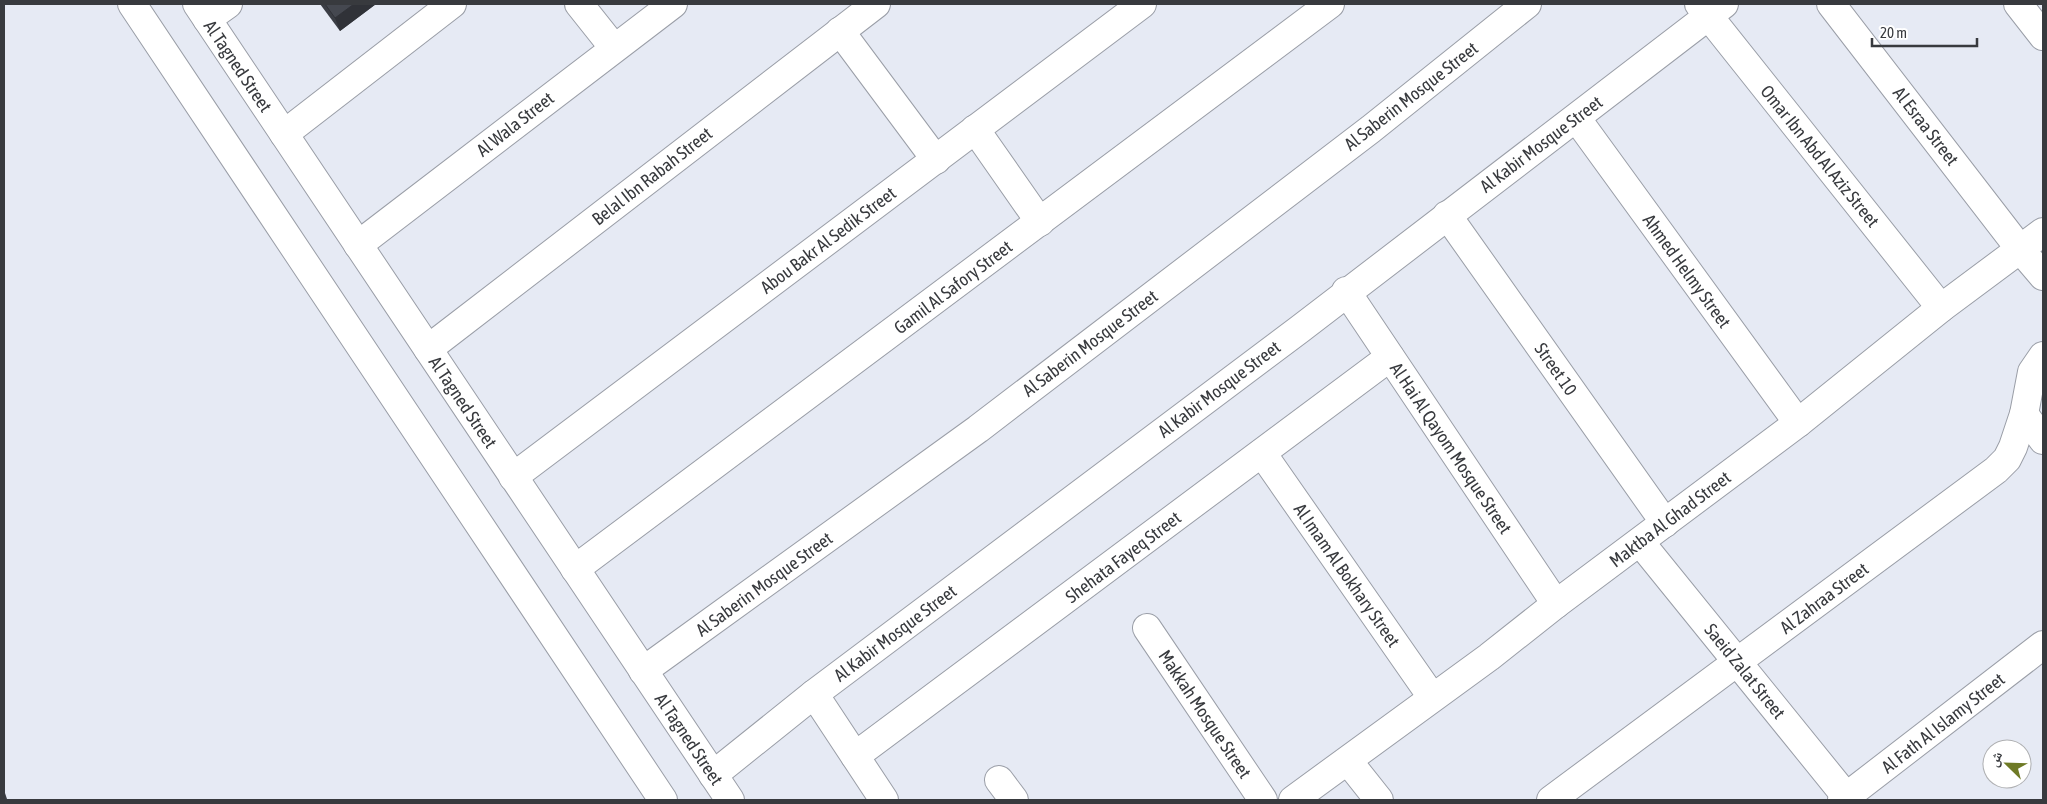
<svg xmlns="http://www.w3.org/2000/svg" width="2047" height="804" viewBox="0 0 2047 804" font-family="'Asap Condensed','Noto Naskh Arabic',sans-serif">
  <rect width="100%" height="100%" fill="#e6eaf4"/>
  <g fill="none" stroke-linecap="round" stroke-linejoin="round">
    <g stroke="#9a9ea7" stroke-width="30">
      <g id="minor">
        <polyline points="579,4 614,48"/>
        <polyline points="1699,4 1941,308"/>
        <polyline points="1831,4 2020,249 2043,276"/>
        <polyline points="2018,4 2043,36"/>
        <polyline points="207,19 228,4"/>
        <polyline points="840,31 936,160"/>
        <polyline points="1577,119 1798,423"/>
        <polyline points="975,129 1040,222"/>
        <polyline points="284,134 452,4"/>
        <polyline points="1447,215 1665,523"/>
        <polyline points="358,245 673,4"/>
        <polyline points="1346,291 1556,604"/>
        <polyline points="428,349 876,4"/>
        <polyline points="2024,414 2043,440"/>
        <polyline points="1262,453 1432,697"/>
        <polyline points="513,477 1142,4"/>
        <polyline points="1640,542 1849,800"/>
        <polyline points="575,569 1330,4"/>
        <polyline points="1147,628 1263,800"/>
        <polyline points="643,671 978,429 1371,129 1527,4"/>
        <polyline points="814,694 884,800"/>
        <polyline points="855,756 1390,357"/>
        <polyline points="1348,761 1379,800"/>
        <polyline points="713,775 814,694 1300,329 1724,4"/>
        <polyline points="999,780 1014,800"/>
        <polyline points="1293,800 1489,657 1556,604 1798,423 1941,308 2043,232"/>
        <polyline points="1551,800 1996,470 2007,459 2013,447 2024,414 2032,372 2043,356"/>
        <polyline points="1842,800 2043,645"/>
      </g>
    </g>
    <g stroke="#9a9ea7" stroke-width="30">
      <g id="trunk">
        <polyline points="132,4 663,800"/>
        <polyline points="197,4 730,800"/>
      </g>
    </g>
    <use href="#minor" stroke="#fff" stroke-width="28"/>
    <use href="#trunk" stroke="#fff" stroke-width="28"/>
  </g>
  <g fill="#3b3e45">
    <polygon points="320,4 376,4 340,31"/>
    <polygon points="4,790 7,799 4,800"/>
  </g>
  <polygon fill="#303238" points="354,4 376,4 340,31 335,18"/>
  <polygon fill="#454850" stroke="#303238" points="325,4 354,4 335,18"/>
  <g text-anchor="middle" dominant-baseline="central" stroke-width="5" stroke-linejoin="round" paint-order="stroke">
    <g font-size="18" fill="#383a3e" stroke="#fff">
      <text transform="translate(238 66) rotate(56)">Al Tagned Street</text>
      <text transform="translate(1411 96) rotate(-38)">Al Saberin Mosque Street</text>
      <text transform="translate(515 124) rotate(-38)">Al Wala Street</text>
      <text transform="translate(1926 126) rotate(52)">Al Esraa Street</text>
      <text transform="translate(1541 144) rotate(-37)">Al Kabir Mosque Street</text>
      <text transform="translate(1820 156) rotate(51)">Omar Ibn Abd Al Aziz Street</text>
      <text transform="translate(652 176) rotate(-38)">Belal Ibn Rabah Street</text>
      <text transform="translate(828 240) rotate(-37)">Abou Bakr Al Sedik Street</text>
      <text transform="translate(1687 271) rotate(54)">Ahmed Helmy Street</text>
      <text transform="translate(953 287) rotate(-37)">Gamil Al Safory Street</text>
      <text transform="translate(1090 343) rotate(-37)">Al Saberin Mosque Street</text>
      <text transform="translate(1556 369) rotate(55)">Street 10</text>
      <text transform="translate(1219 389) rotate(-37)">Al Kabir Mosque Street</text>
      <text transform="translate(463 402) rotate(56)">Al Tagned Street</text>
      <text transform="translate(1451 448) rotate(56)">Al Hai Al Qayom Mosque Street</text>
      <text transform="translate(1670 519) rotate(-37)">Maktba Al Ghad Street</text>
      <text transform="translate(1123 557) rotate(-37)">Shehata Fayeq Street</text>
      <text transform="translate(1347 575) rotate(55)">Al Imam Al Bokhary Street</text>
      <text transform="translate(764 584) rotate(-36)">Al Saberin Mosque Street</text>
      <text transform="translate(1824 598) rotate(-37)">Al Zahraa Street</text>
      <text transform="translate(895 633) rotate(-37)">Al Kabir Mosque Street</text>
      <text transform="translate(1745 671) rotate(51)">Saeid Zalat Street</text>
      <text transform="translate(1205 714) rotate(56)">Makkah Mosque Street</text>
      <text transform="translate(1943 723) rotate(-38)">Al Fath Al Islamy Street</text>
      <text transform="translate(689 739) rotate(56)">Al Tagned Street</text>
    </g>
  </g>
  <rect width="2047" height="804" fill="none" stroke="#383a3e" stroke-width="10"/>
  <g transform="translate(2007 764) rotate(293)"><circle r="24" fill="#ffffff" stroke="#afb0b2"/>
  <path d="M0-4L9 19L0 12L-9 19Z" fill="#6e7a26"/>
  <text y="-8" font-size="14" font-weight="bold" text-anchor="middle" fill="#383a3e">ش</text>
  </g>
  <path d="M1872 38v8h105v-8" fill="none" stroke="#383a3e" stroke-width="2.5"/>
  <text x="1880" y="38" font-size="15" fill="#383a3e" stroke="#ffffff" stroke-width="4" paint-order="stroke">20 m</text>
</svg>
